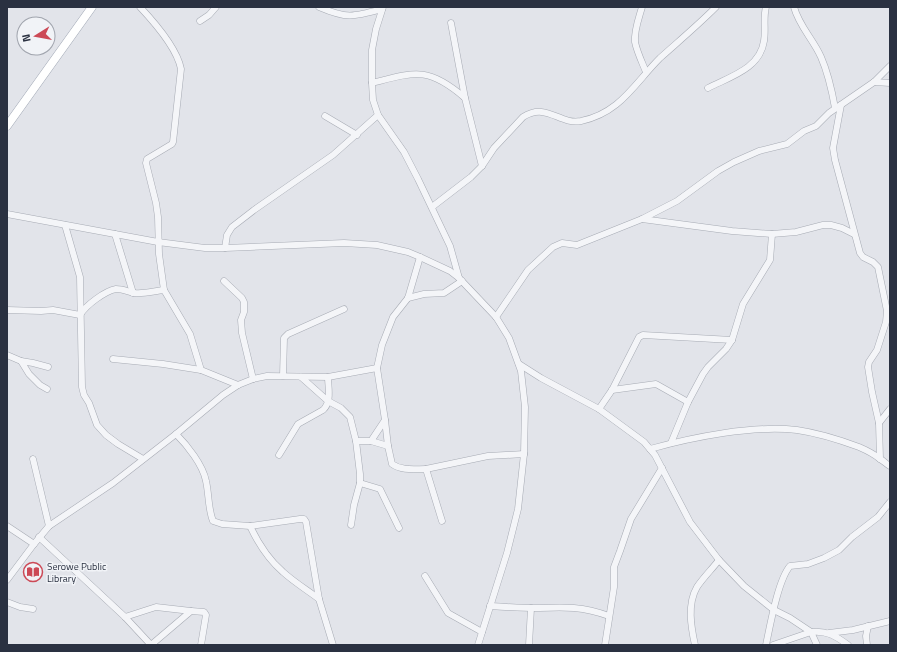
<svg xmlns="http://www.w3.org/2000/svg" width="897" height="652" viewBox="0 0 897 652" font-family="'Titillium Web',sans-serif">
  <rect width="100%" height="100%" fill="#e2e4ea"/>
  <g fill="none" stroke-linecap="round" stroke-linejoin="round">
    <g stroke="#a7abb4" stroke-width="7">
      <g id="minor">
        <path d="M140,7c15,16 37,41 41,62l-8,73 -1,2 -25,15 -1,4 10,40 2,14 1,37 5,36 26,44 11,36 37,15"/>
        <path d="M319,7c28,12 34,10 63,2"/>
        <polyline points="383,7 376,29 372,50 372,83 373,100 378,115 404,152 418,179 450,246 459,278"/>
        <path d="M642,7c-3,11 -8,23 -7,35 2,10 7,20 11,30"/>
        <path d="M794,7c5,19 19,32 27,50 7,16 11,34 14,51"/>
        <polyline points="200,21 209,15 216,7"/>
        <polyline points="451,23 465,98 482,166"/>
        <polyline points="874,82 890,83"/>
        <path d="M372,83c43,-11 56,-17 93,15"/>
        <path d="M708,88c21,-11 52,-19 56,-47 2,-11 -1,-23 2,-34"/>
        <polyline points="841,105 833,148 835,160 860,253 863,257 873,262 878,267 887,311 886,322 877,350 869,362 868,367 872,392 879,423 880,459"/>
        <polyline points="325,116 357,135"/>
        <path d="M432,207l39,-30 11,-11 12,-18 29,-31c24,-15 36,8 58,4 39,-8 53,-37 79,-63 19,-17 38,-33 56,-51"/>
        <polyline points="7,214 158,242 205,248 225,248 344,243 377,245 408,252 420,257 450,271 459,278 496,317 509,338 521,371 525,407 524,454 518,509 507,553 478,645"/>
        <polyline points="642,219 732,231 772,234 796,232 823,225 831,225 842,228 854,234"/>
        <polyline points="65,225 80,277 82,387 84,395 89,403 97,425 106,435 118,444 143,459"/>
        <polyline points="115,234 133,293"/>
        <polyline points="225,248 227,235 232,227 254,210 333,155 378,115"/>
        <polyline points="224,281 242,298 244,302 244,312 241,320 242,333 253,379"/>
        <polyline points="408,298 424,294 444,293 462,281"/>
        <polyline points="7,310 41,311 53,310 80,315"/>
        <path d="M80,315c6,-10 25,-24 36,-26 7,0 13,3 19,4 9,1 19,-2 29,-3"/>
        <polyline points="496,317 528,270 553,247 562,243 577,245 642,219 677,201 718,171 734,162 759,151 787,144 804,131 816,126 829,113 874,82 890,66"/>
        <polyline points="7,355 21,361 29,374 40,385 47,389"/>
        <polyline points="113,359 163,364 201,370"/>
        <polyline points="21,361 33,363 48,367"/>
        <polyline points="519,364 541,378 599,409 644,442 655,455 690,522 719,560 744,586 774,610 790,618 811,632 817,645"/>
        <polyline points="283,376 284,338 288,334 344,309"/>
        <polyline points="301,377 328,401 341,408 350,417 356,441 360,474 360,483 354,505 351,525"/>
        <polyline points="612,390 656,384 688,402"/>
        <polyline points="599,409 612,390 639,337 643,335 732,340"/>
        <path d="M385,420l3,26 4,18c10,7 22,5 34,5l16,52"/>
        <polyline points="879,423 890,409"/>
        <path d="M176,434c11,11 27,31 30,47 3,13 2,28 7,40l9,3 28,2 50,-7h4l2,3 13,77 14,46"/>
        <polyline points="356,441 371,441 388,446"/>
        <polyline points="371,441 385,420 377,368 382,345 393,317 408,298 420,257"/>
        <polyline points="671,443 688,402 703,374 708,367 726,349 732,340 743,304 770,260 772,234"/>
        <path d="M650,449c43,-12 103,-24 147,-19 21,3 43,10 62,17 7,3 15,7 21,12 4,2 6,5 10,7"/>
        <path d="M279,455l19,-31 25,-14c9,-8 5,-23 5,-33"/>
        <polyline points="33,459 49,526"/>
        <polyline points="426,469 488,456 524,454"/>
        <polyline points="360,483 380,489 399,528"/>
        <polyline points="7,526 34,544"/>
        <path d="M250,526c8,17 19,34 33,46 11,10 24,18 36,27"/>
        <polyline points="39,537 125,617 151,645"/>
        <polyline points="425,576 448,613 482,632"/>
        <polyline points="7,580 34,544 49,526 113,483 176,434 223,395 238,385 253,379 267,376 328,377 377,368"/>
        <polyline points="7,602 20,607 33,609"/>
        <path d="M490,606c16,1 32,2 47,2 27,-1 45,-2 72,8"/>
        <polyline points="125,617 156,607 191,611"/>
        <polyline points="829,633 853,630 890,621"/>
        <polyline points="151,645 191,611 204,612 206,615 201,645"/>
        <polyline points="529,645 531,608"/>
        <polyline points="605,645 614,587 614,567 620,551 631,519 662,468"/>
        <path d="M695,645c-4,-18 -8,-41 2,-58 6,-9 15,-18 22,-27"/>
        <path d="M766,645c4,-19 12,-65 24,-79l18,-2 16,-6 15,-8 13,-13 26,-20 12,-15"/>
        <path d="M773,645l38,-13c15,-2 25,4 37,13"/>
        <polyline points="867,645 866,636 868,626"/>
      </g>
    </g>
    <g stroke="#a1a8b5" stroke-width="9">
      <polyline id="major" points="7,126 92,7"/>
    </g>
    <use href="#minor" stroke="#f4f5f8" stroke-width="6"/>
    <use href="#major" stroke="#fff" stroke-width="8"/>
  </g>
  <defs>
    <g id="library-ring" transform="scale(1)"><circle r="9.5" fill="#f1f3f7" stroke="#cc4956" stroke-width="1.5"/><path d="M-6-4Q-3-5.5-.7-3.5V5Q-3 3-6 4ZM6-4Q3-5.5 .7-3.5V5Q3 3 6 4Z" fill="#cc4956"/></g>
  </defs>
  <g fill-rule="evenodd">
    <use href="#library-ring" x="33" y="572"/>
  </g>
  <g text-anchor="middle" dominant-baseline="central" stroke-width="3" stroke-linejoin="round" paint-order="stroke">
    <g font-size="10" fill="#2a3141" stroke="#f1f3f7" text-anchor="start">
      <text x="47" y="566">Serowe Public<tspan x="47" dy="12">Library</tspan></text>
    </g>
  </g>
  <rect width="897" height="652" fill="none" stroke="#2a3141" stroke-width="16"/>
  <g transform="translate(36 36) rotate(259)"><circle r="19" fill="#f1f3f7" stroke="#a1a5ae"/>
  <path d="M0-3L7 15L0 10L-7 15Z" fill="#cc4956"/>
  <text y="-6" font-size="11" font-weight="bold" text-anchor="middle" fill="#2a3141">N</text>
  </g>
</svg>
